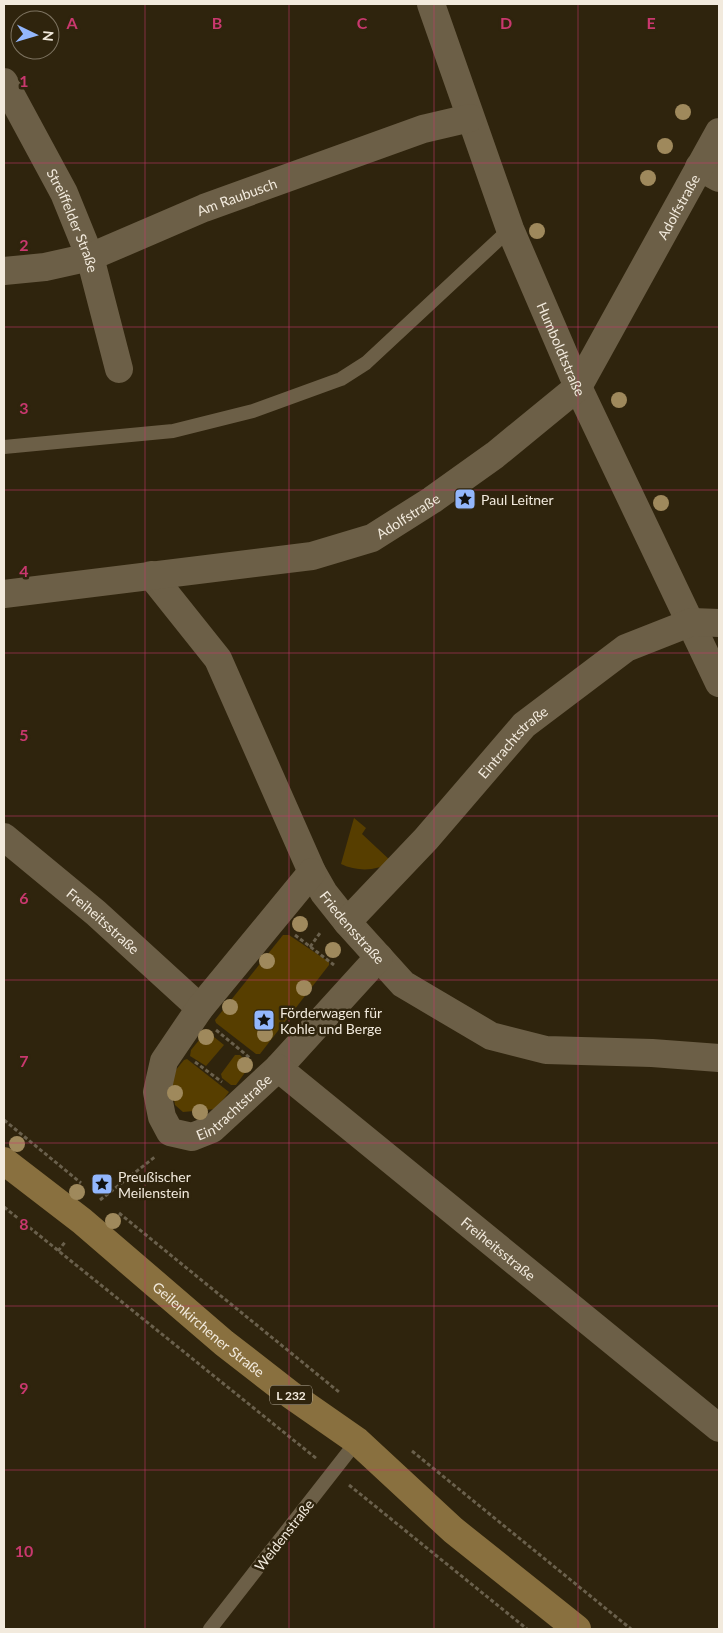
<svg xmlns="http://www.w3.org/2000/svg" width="723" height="1633" viewBox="0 0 723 1633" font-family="Lato,sans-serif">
  <rect width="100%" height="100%" fill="#2f240d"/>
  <g fill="#573e00">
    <path d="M354,818l12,10 -4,6 30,28c-16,9 -34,10 -51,2z"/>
    <polygon points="283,935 289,935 329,962 329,965 260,1054 256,1054 216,1023 215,1020"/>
    <polygon points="209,1033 224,1045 206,1066 190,1056 191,1050 204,1034"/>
    <polygon points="235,1055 240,1055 248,1063 249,1067 236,1085 231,1085 222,1078 221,1074"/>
    <polygon points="187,1059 229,1092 216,1109 183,1112 175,1105 170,1077 184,1060"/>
  </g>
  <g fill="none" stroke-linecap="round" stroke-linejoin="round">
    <g stroke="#6a604c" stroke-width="3" stroke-dasharray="4 2.5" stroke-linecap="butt">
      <polyline points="295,935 334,965"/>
      <polyline points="310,947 320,933"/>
      <polyline points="216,1030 250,1058"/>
      <polyline points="195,1062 222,1082"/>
      <polyline points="4,1120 81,1183"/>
      <polyline points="100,1200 156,1156"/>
      <polyline points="4,1207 317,1459"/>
      <polyline points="119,1213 339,1392"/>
      <polyline points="58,1251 66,1241"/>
      <polyline points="412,1451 631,1629"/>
      <polyline points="349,1485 527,1629"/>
    </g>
    <g stroke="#6c5f47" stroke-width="14">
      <polyline points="4,447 173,431 253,411 341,379 366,363 510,229"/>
      <polyline points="210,1629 357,1441"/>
    </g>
    <g stroke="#6c5f47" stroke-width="28">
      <path id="s1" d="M431,4l79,225 68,158 141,296"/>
      <path id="s2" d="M4,82l60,111 26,64 29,112"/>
      <polyline points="699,167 719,178"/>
      <path id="s3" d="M4,271l41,-4 45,-10 114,-49 219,-79 47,-11"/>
      <path id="s4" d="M151,575l67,84 94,213 12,21 23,29 56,62 88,52 55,14 106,3 67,5"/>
      <path id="s5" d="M4,594l308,-38 60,-18 60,-38 63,-45 83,-68 141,-255"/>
      <path id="s6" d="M4,837l92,76 104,95"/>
      <path id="s7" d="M312,872l-112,136 -36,53 -7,31 5,25 8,15 22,5 20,-8 66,-61 101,-111"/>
      <path id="s8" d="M347,922l79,-83 98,-114 102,-77 66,-26 27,1"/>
      <path id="s9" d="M278,1068l441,360"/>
    </g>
    <path stroke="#89703f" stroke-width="28" id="s10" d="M4,1161l78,60 142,122 67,52 66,46 96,89 124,99"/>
  </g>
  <g fill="#9f895c">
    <circle cx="683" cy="112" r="8"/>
    <circle cx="665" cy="146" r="8"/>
    <circle cx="648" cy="178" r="8"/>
    <circle cx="537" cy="231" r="8"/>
    <circle cx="619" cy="400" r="8"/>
    <circle cx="661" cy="503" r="8"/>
    <circle cx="300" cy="924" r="8"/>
    <circle cx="333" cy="950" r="8"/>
    <circle cx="267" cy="961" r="8"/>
    <circle cx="304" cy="988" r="8"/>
    <circle cx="230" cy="1007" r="8"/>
    <circle cx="265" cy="1034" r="8"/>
    <circle cx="206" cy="1037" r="8"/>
    <circle cx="245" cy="1065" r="8"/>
    <circle cx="175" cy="1093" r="8"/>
    <circle cx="200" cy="1112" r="8"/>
    <circle cx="17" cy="1144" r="8"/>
    <circle cx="77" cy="1192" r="8"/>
    <circle cx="113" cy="1221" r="8"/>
  </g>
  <path fill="none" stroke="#c9386e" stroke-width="1" stroke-opacity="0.55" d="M145,4v1625M289,4v1625M434,4v1625M578,4v1625M4,163h715M4,327h715M4,490h715M4,653h715M4,816h715M4,980h715M4,1143h715M4,1306h715M4,1470h715"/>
  <defs>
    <g id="sight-square" transform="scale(1.125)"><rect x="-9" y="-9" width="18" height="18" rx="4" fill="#93b7fd" stroke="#2f240d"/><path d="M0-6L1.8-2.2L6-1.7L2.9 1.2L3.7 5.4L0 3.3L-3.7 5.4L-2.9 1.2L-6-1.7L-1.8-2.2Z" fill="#111"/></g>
  </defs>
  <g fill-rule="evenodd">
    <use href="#sight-square" x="465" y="499"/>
    <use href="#sight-square" x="264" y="1020"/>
    <use href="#sight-square" x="102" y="1184"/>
  </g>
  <g text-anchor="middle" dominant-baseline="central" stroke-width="5" stroke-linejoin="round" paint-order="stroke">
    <rect fill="#2f240d" stroke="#b8af9f" stroke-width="1" x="270" y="1385.5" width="42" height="19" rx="4"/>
    <g font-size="12" font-weight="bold" fill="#f2eadd">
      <text x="291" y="1395">L 232</text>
    </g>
    <g font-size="14" fill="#f2eadd" stroke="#2f240d">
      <text stroke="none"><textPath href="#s3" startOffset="246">Am Raubusch</textPath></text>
      <text stroke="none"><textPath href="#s5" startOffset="835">Adolfstraße</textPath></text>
      <text stroke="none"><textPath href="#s2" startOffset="155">Streiffelder Straße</textPath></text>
      <text stroke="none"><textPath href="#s1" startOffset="369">Humboldtstraße</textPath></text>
      <text stroke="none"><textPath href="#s5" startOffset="415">Adolfstraße</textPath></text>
      <text stroke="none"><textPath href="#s8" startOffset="245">Eintrachtstraße</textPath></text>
      <text stroke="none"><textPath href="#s6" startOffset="130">Freiheitsstraße</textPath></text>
      <text stroke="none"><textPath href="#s4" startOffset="409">Friedensstraße</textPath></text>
      <text stroke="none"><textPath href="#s7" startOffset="389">Eintrachtstraße</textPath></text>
      <text stroke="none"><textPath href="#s9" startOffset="285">Freiheitsstraße</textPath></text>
      <text stroke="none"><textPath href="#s10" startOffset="265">Geilenkirchener Straße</textPath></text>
      <text transform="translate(284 1535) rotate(-52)">Weidenstraße</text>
    </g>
    <g font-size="14" fill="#f2eadd" stroke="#2f240d" text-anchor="start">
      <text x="481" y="499">Paul Leitner</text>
      <text x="280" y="1012">Förderwagen für<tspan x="280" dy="16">Kohle und Berge</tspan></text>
      <text x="118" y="1176">Preußischer<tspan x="118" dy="16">Meilenstein</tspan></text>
    </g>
  </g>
  <g font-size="16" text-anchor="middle" font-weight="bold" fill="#c9386e" stroke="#2f240d" stroke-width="5" stroke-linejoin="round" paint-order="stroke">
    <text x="72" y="29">A</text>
    <text x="217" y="29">B</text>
    <text x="362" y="29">C</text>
    <text x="506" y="29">D</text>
    <text x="651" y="29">E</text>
    <text x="24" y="87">1</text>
    <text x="24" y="251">2</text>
    <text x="24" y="414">3</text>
    <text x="24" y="577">4</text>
    <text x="24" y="741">5</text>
    <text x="24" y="904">6</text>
    <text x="24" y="1067">7</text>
    <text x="24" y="1230">8</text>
    <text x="24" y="1394">9</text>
    <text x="24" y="1557">10</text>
  </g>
  <rect width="723" height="1633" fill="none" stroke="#f2eadd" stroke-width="10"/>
  <g transform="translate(35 35) rotate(95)"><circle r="24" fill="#2f240d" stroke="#7d7360"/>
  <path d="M0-4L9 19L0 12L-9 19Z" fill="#93b7fd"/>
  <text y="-8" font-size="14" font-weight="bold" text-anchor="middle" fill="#f2eadd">N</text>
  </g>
</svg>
